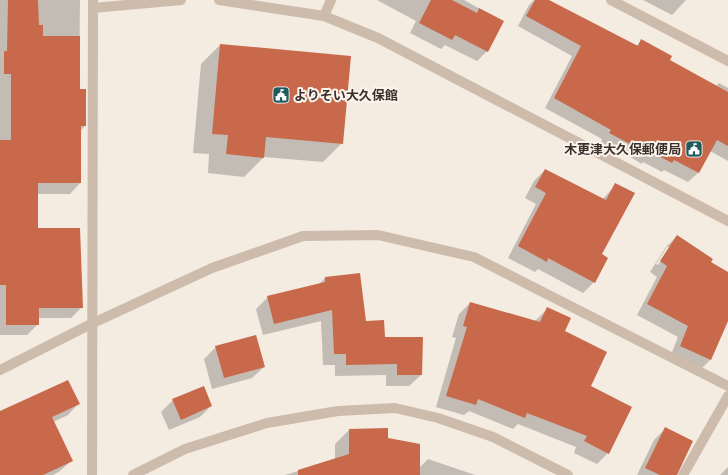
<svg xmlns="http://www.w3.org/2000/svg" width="728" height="475" viewBox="0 0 728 475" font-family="Poppins,'Noto Sans JP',sans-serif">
  <rect width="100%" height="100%" fill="#f4ebe1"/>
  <g fill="#0003" fill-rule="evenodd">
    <polygon points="0,0 80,0 79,90 85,126 80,131 80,183 70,194 37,194 37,229 82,307 71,318 38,318 38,324 27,335 0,335"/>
    <polygon points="377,0 464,0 503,22 487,51 477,61 445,45 441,49 410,33 416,21"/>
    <polygon points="534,0 547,0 636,46 641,41 669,61 716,86 719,83 728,88 728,161 710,151 698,173 688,182 664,170 662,172 643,162 642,164 625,154 624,155 601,143 602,139 545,108 572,56 518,26 529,5"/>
    <polygon points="643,0 686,0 672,15"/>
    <polygon points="220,45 342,143 323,162 264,157 244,177 208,173 209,154 193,153 201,64"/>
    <polygon points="545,170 603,199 616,184 594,282 583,293 538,269 535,272 508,258 536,204 525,198 534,181"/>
    <path d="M677,236l33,27 18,10v48l-17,38 -11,11 -30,-13 8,-20 -41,-22 20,-38 -7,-5 16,-25zM667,247h3l-12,18 -2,-1z"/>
    <polygon points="325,278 365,322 384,338 421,375 409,386 386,386 386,375 335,376 335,365 323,365 321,321 263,335 256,309 268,297 318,285"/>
    <polygon points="470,303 535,321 547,309 564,331 590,386 608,453 597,464 574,453 576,447 518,424 513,429 469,411 464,415 436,407 456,338 452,337 459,314"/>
    <polygon points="216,347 264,367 252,378 212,389 204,359"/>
    <polygon points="173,400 211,406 200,417 169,430 161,412"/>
    <polygon points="78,404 68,415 53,422 71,461 60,471 53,475 0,475 0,412"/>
    <polygon points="665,429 676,475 637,475 654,440"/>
    <polygon points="349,430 387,439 419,468 428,459 475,475 285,475 335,460 335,444"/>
    <polygon points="728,467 728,475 720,475"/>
  </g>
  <g fill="#c8694b">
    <polygon points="8,0 38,0 39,25 43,25 43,36 80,36 80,89 86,89 86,126 81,126 81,183 38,183 38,228 80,228 83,308 39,308 39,325 6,325 6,285 0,285 0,140 11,140 11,74 4,74 4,51 7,51"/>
    <polygon points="431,0 452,0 477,13 479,8 504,21 488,52 455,35 452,40 419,23"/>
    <polygon points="535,0 549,0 638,46 641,39 672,56 670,60 728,92 728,146 717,140 699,173 674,160 672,163 653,153 652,154 635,145 634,146 609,133 611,130 554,98 581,46 526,16"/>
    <polygon points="220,44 351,56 343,144 266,137 264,158 226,154 228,135 212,134"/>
    <polygon points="545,169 606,200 615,183 635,193 602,254 608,258 595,283 548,258 547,262 518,246 546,193 535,187"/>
    <polygon points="677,235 713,259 711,262 728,272 728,321 711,360 680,346 688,326 647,304 667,266 660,261"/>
    <polygon points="360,273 366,321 384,320 385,337 423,337 422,375 397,375 397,364 346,365 346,354 334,354 332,310 274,324 267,296 325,282 325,277"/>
    <polygon points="470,302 540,322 547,307 571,318 565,331 607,352 591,386 632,407 609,454 584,441 587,436 527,413 525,418 478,399 476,405 446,396 467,327 463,326"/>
    <polygon points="256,335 265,367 224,378 215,346"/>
    <polygon points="68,380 80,404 52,417 73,461 43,475 0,475 0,411"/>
    <polygon points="204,386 212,406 181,420 172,399"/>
    <polygon points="665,427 693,441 677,475 660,475 645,468"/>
    <polygon points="388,428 388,438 420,444 420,475 298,475 298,470 349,454 349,429"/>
  </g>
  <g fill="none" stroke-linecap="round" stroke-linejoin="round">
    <g stroke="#cdbbac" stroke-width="10">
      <polyline points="219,0 324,16 378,38 728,221"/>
      <polyline points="611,0 728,61"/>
      <polyline points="93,8 181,0"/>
      <polyline points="324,16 331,0"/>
      <polyline points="0,370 91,324 212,268 303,236 378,235 474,257 728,386"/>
      <polyline points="92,475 93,0"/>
      <polyline points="133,475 185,449 267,423 338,411 395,408 438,418 493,437 568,475"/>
      <polyline points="683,475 728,396"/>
    </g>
  </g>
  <defs>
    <g id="civic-square" transform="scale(0.9)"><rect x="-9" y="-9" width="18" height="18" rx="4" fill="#1f5a5e" stroke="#fbf5ee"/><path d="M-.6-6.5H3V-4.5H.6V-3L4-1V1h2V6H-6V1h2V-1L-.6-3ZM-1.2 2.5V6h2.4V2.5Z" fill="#fff"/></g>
  </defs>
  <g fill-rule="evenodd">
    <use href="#civic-square" x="281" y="95"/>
    <use href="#civic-square" x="694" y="149"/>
  </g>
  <g text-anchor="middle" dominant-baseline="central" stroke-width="4" stroke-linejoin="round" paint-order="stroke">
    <g font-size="13" font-weight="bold" fill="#3b302b" stroke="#fbf5ee" text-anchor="start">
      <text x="294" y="95">よりそい大久保館</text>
      <text x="681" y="149" text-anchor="end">木更津大久保郵便局</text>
    </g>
  </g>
</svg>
